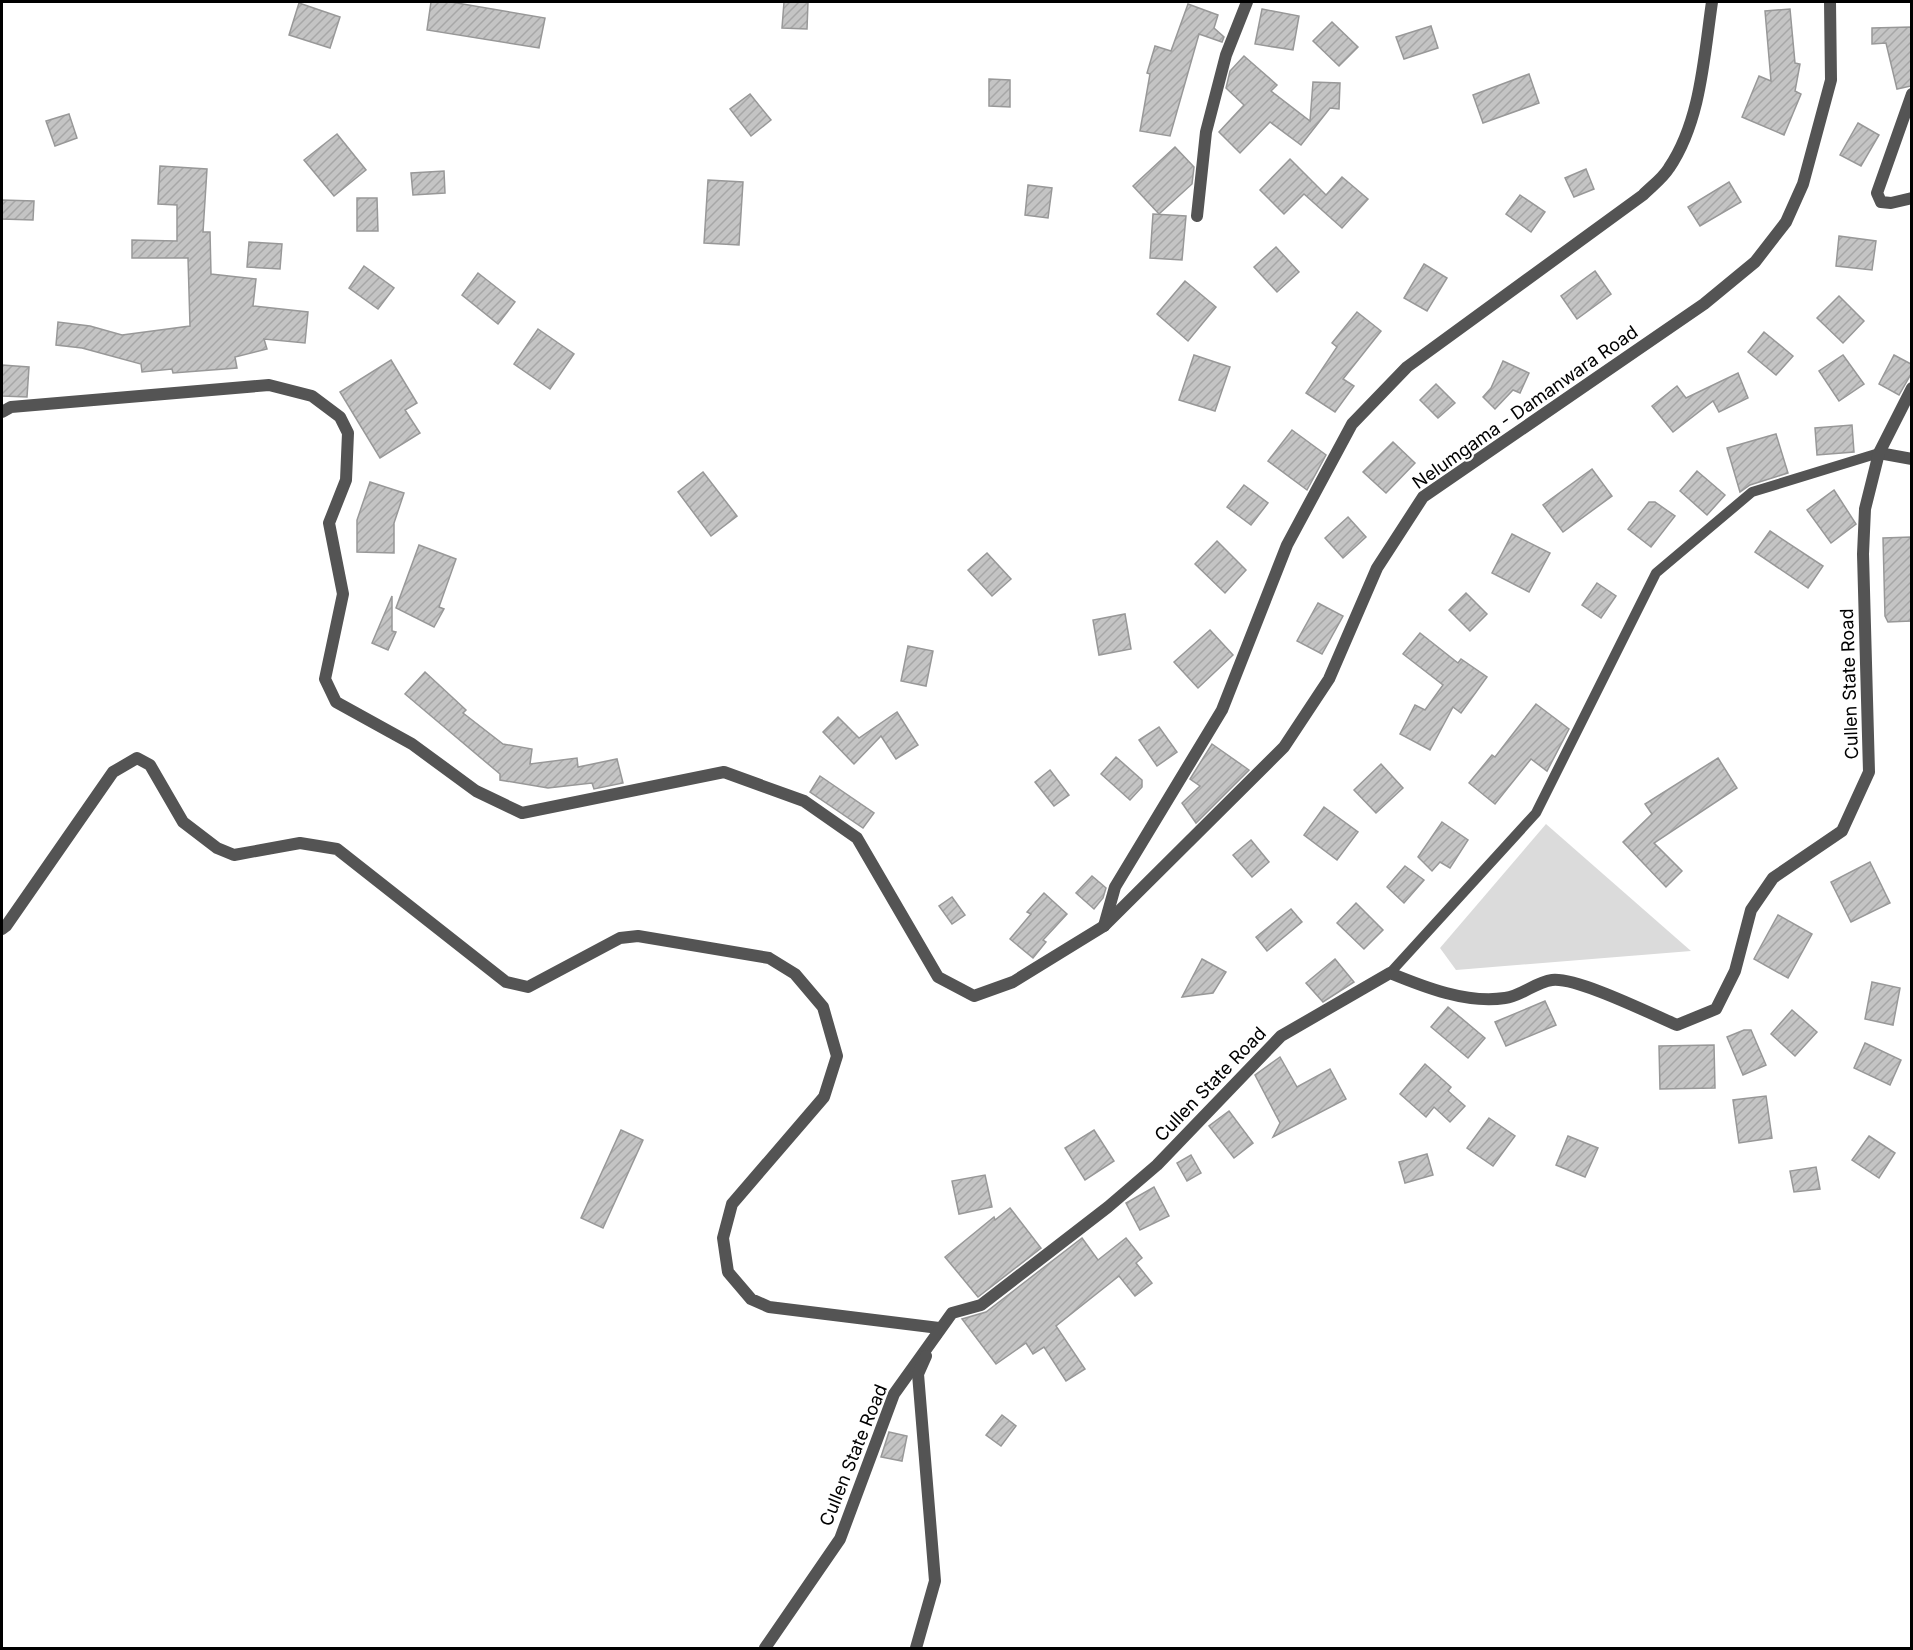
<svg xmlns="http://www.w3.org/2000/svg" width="1913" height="1650" viewBox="0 0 1913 1650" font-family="Inter,sans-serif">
  <defs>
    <pattern id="building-hatch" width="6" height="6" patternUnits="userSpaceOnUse" patternTransform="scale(1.5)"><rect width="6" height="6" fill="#c4c4c4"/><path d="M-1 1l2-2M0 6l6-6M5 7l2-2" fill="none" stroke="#a7a7a7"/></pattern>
  </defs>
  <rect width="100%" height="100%" fill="#fff"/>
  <polygon fill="#dbdbdb" points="1546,824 1691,951 1456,970 1440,948"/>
  <g fill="url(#building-hatch)" stroke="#989898" stroke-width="1.5">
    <polygon points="431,2 451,2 545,18 539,48 427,30"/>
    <polygon points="784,2 808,2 807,29 782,28"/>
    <polygon points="299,3 340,17 330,48 289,35"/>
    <polygon points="1188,4 1218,15 1214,28 1224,37 1222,42 1199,34 1170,136 1140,131 1150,74 1147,73 1155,46 1171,51"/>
    <polygon points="1262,9 1299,16 1293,50 1255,44"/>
    <polygon points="1790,9 1795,63 1800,64 1795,91 1801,94 1784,135 1742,117 1759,76 1771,81 1765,11"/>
    <polygon points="1332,22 1358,47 1339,66 1313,41"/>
    <polygon points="1431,26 1438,48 1404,59 1396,37"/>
    <polygon points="1911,27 1911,86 1897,89 1886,43 1872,44 1872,28"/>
    <polygon points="1244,56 1277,85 1271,91 1310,121 1313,82 1340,83 1339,109 1330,108 1301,145 1270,122 1240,153 1219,132 1244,105 1226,88 1230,71"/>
    <polygon points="1529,74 1539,103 1483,123 1473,95"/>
    <polygon points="989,79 1010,80 1010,107 989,106"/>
    <polygon points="750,94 771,120 751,136 730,109"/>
    <polygon points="69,114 77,138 55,146 46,121"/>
    <polygon points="1858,123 1879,135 1861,166 1840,155"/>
    <polygon points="337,134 366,170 334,196 304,160"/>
    <polygon points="1175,147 1194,167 1192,184 1159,214 1133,186"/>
    <polygon points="1290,159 1326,195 1342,177 1368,199 1342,228 1304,194 1284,214 1260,190"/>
    <polygon points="160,166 207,169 203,232 210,232 211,274 256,279 253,306 308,312 305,343 264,339 267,349 235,357 237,368 173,373 172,369 142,372 141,364 82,348 56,345 58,322 90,326 122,335 190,326 188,258 132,258 132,240 177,241 177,205 158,204"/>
    <polygon points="1586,169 1594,189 1574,197 1565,178"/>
    <polygon points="444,171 445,193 413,195 411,173"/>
    <polygon points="708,180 743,182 739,245 704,243"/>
    <polygon points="1729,182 1741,202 1700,226 1688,207"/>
    <polygon points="1028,185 1052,188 1048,218 1025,215"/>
    <polygon points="1520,195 1545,212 1531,232 1506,214"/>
    <polygon points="357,198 377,198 378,231 357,231"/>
    <polygon points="2,200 34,201 33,220 2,219"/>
    <polygon points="1153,214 1186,216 1182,260 1150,258"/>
    <polygon points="1839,236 1876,241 1872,270 1836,266"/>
    <polygon points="249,242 282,244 280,269 247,267"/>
    <polygon points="1276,247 1299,272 1277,292 1254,267"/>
    <polygon points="1424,264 1447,278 1427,311 1404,298"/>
    <polygon points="364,266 394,288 378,309 349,288"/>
    <polygon points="1595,271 1611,294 1577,319 1561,296"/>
    <polygon points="478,273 515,302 498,324 462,295"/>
    <polygon points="1185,281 1216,307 1188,341 1157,314"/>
    <polygon points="1839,296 1864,321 1843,343 1817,318"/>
    <polygon points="1357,312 1381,331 1343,379 1354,386 1335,412 1306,393 1337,347 1332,343"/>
    <polygon points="538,329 574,354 550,389 514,364"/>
    <polygon points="1764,332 1793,356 1776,375 1748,352"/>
    <polygon points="1194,355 1230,367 1215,411 1179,400"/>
    <polygon points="1843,355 1864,384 1839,401 1819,371"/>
    <polygon points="1894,355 1911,364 1911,374 1899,395 1879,384"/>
    <polygon points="391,360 417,403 405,410 420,433 380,458 340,392"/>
    <polygon points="1503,361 1529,373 1520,393 1513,390 1495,409 1483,397 1491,388"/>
    <polygon points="2,365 29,367 27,397 2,396"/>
    <polygon points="1738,373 1748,398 1719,412 1713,401 1673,432 1652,406 1677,386 1686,398"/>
    <polygon points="1436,384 1455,403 1438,418 1420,400"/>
    <polygon points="1852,425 1854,452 1817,455 1815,428"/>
    <polygon points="1292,430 1326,455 1307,490 1268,461"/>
    <polygon points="1776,434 1788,473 1750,485 1740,492 1727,448"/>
    <polygon points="1393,442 1415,463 1386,493 1363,472"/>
    <polygon points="1592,469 1612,496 1563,532 1543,505"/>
    <polygon points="1697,471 1725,495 1707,515 1680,491"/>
    <polygon points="703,472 737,516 711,536 678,492"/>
    <polygon points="370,482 404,493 394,523 394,553 357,552 357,520"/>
    <polygon points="1244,485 1268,503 1251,525 1227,507"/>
    <polygon points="1834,490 1856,524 1831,543 1807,510"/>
    <polygon points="1649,502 1655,502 1675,516 1651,547 1628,529"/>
    <polygon points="1348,517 1366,537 1343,558 1325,538"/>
    <polygon points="1770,531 1823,566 1808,588 1755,552"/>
    <polygon points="1512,534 1550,553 1529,592 1492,573"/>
    <polygon points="1911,537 1911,621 1888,622 1885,616 1883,538"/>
    <polygon points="1217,541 1246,570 1225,593 1195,564"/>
    <polygon points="419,545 456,559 439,607 444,609 434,627 396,608"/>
    <polygon points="987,553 1011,579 992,596 968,570"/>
    <polygon points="1597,583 1616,596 1601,618 1582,605"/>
    <polygon points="1466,593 1487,614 1470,631 1449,610"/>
    <polygon points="392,596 392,631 396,632 388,650 372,643"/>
    <polygon points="1318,603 1343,616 1322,654 1297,641"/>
    <polygon points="1125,614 1131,649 1099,655 1093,620"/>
    <polygon points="1210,630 1233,655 1198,688 1174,662"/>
    <polygon points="1420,633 1458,663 1461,659 1487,677 1461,713 1453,707 1430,750 1400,734 1415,705 1425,710 1443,685 1403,654"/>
    <polygon points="908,646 933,651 926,686 901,681"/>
    <polygon points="425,672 466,710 463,713 503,744 532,749 530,764 577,758 578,767 617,759 623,783 594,789 592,783 548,788 500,780 500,774 405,694"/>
    <polygon points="1536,704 1569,729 1547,771 1531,759 1495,804 1469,783 1492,755 1495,757"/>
    <polygon points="897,712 918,745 896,759 881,736 854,764 823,732 838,717 859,738"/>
    <polygon points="1159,727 1177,752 1157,766 1139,740"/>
    <polygon points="1212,744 1249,770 1196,823 1182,803 1200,786 1190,779"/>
    <polygon points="1116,757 1142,780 1142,787 1130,800 1101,774"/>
    <polygon points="1718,758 1737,788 1654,843 1682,871 1666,887 1623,842 1652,814 1645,804"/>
    <polygon points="1381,764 1403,788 1376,813 1354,790"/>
    <polygon points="1050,770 1069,795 1054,806 1035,782"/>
    <polygon points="820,776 874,813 863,828 810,792"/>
    <polygon points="1324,807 1358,832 1337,860 1304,835"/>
    <polygon points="1442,822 1468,840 1450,868 1440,862 1432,871 1418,857"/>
    <polygon points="1251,840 1269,862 1252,877 1233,855"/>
    <polygon points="1870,862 1890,903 1851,922 1831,882"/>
    <polygon points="1405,866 1424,880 1404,903 1387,887"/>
    <polygon points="1092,876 1106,888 1103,898 1094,909 1076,893"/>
    <polygon points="1044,893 1067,914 1043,940 1046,942 1033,958 1010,939 1031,914 1027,912"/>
    <polygon points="952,897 965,915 952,924 939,906"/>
    <polygon points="1356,903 1383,930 1364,949 1337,923"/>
    <polygon points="1291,909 1302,922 1267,951 1256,937"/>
    <polygon points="1778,915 1812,934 1788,978 1754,959"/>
    <polygon points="1202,959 1226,972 1213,993 1182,997"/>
    <polygon points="1335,959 1354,982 1323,1002 1306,983"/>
    <polygon points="1872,982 1900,988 1893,1025 1865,1019"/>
    <polygon points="1545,1001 1556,1025 1506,1046 1495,1022"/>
    <polygon points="1448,1007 1485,1038 1468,1058 1431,1027"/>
    <polygon points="1792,1010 1817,1032 1795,1056 1771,1034"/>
    <polygon points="1744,1030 1751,1030 1766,1065 1743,1075 1727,1037"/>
    <polygon points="1865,1043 1901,1060 1890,1085 1854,1068"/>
    <polygon points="1714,1045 1715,1088 1660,1089 1659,1046"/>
    <polygon points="1280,1057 1297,1087 1330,1069 1346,1099 1273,1137 1280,1123 1255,1075"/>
    <polygon points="1425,1064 1451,1087 1448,1091 1465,1106 1450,1122 1434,1107 1426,1117 1400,1094"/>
    <polygon points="1766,1096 1772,1138 1739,1143 1733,1100"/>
    <polygon points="1229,1111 1253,1143 1234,1158 1209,1126"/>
    <polygon points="1489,1118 1515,1136 1493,1166 1467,1148"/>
    <polygon points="621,1130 643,1140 603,1228 581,1218"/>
    <polygon points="1094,1130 1114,1161 1085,1180 1065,1148"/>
    <polygon points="1568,1136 1598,1148 1585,1177 1556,1165"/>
    <polygon points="1869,1136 1895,1153 1879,1178 1852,1160"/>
    <polygon points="1427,1154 1433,1175 1405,1183 1399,1162"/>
    <polygon points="1191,1155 1201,1173 1187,1181 1177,1163"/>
    <polygon points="1816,1167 1820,1189 1794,1192 1790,1171"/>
    <polygon points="985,1175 992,1207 959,1214 952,1181"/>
    <polygon points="1154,1187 1169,1216 1140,1230 1126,1203"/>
    <polygon points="1010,1208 1041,1248 978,1297 945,1257 994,1217 995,1220"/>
    <polygon points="1082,1238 1098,1260 1126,1238 1142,1258 1136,1263 1152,1283 1135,1296 1119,1276 1056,1326 1085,1369 1066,1381 1044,1347 1033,1354 1026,1343 996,1364 962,1319 986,1312"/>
    <polygon points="1002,1415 1016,1426 1001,1446 986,1435"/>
    <polygon points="889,1432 907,1436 902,1461 881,1457"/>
  </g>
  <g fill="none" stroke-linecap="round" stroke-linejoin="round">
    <polyline stroke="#545454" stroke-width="10" points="1390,973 1536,813 1656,573 1752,492 1879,453"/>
    <g stroke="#545454" stroke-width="12">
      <polyline points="1912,94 1877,193 1881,202 1891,203 1912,198"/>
      <polyline points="1197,216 1206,132 1226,55 1247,2"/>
      <polyline points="1879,453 1912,459"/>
      <path d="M1104,926l11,-39 107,-177 65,-165 65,-121 55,-57 236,-172c9,-9 20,-17 26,-27 32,-47 35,-112 43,-166"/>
      <polyline points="2,929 6,926 113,772 137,758 150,765 183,822 217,848 234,855 300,843 337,849 506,982 528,987 620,938 638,936 769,958 795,974 823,1007 837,1056 824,1097 732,1204 723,1238 728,1272 751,1299 769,1307 939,1328 936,1335"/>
      <path d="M765,1648l75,-109 54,-145 58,-81 29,-8 127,-98 49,-42 124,-129 109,-63c34,14 77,31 115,25 16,-2 31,-16 47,-18 25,-3 99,34 125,45l39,-16 19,-38 16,-61 22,-32 69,-47 27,-59 -6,-218 2,-45 14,-56 33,-65"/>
      <polyline points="916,1648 935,1581 918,1374 926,1356"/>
    </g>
    <polyline stroke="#545454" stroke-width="12" points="2,412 11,407 269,385 312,396 340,417 348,433 346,480 329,523 343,594 325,679 336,702 412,744 476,791 522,813 724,772 804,801 857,838 938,977 974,996 1013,982 1104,926 1284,747 1329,679 1377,568 1423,497 1704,304 1755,262 1786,222 1803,184 1831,80 1830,2"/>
  </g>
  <g text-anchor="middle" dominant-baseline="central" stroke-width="4.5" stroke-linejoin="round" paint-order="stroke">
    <g font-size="18" fill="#000" stroke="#fff">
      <text transform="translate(1525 407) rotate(-35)">Nelumgama - Damanwara Road</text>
      <text transform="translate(1849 684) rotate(-92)">Cullen State Road</text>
      <text transform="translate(1210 1084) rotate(-46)">Cullen State Road</text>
      <text transform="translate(853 1455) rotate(-68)">Cullen State Road</text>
    </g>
  </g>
  <rect width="1913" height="1650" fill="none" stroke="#000000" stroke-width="6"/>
</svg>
